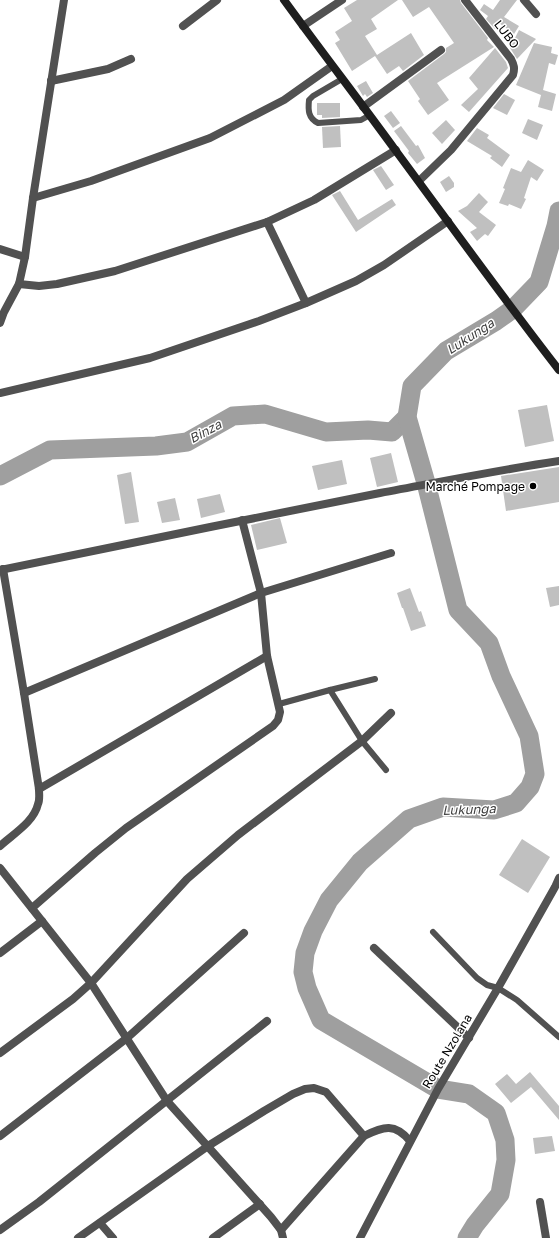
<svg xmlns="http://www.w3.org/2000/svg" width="559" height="1238" viewBox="0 0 559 1238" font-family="'Golos Text',sans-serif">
  <rect width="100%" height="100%" fill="#fff"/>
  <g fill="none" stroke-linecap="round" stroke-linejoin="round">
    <g stroke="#9f9f9f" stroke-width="19">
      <polyline points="0,476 50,450 156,446 187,442 233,416 265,414 326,432 368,430 392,432 407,417"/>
      <polyline points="467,1238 475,1225 500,1194 506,1160 505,1140 496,1113 469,1094 438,1089 321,1020 307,988 303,972 305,953 313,931 329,900 360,862 409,819 443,807 494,810 516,803 530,787 535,774 529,736 501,676 489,643 458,610 426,483 407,417 412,386 446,351 496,321 513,309 539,282 556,226 559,211"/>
    </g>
  </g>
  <g fill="#c0c0c0">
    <polygon points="357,0 398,0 371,19 377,29 365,36 377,55 411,33 424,55 403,71 399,66 387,74 375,56 352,71 335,43 340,40 335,32 352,21 344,8"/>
    <polygon points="402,0 460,0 461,3 488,38 487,40 494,47 437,83 449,100 428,115 418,101 420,99 408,81 444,54 446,52 446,48 454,43 429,7 413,17"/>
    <polygon points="500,0 517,0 504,17 519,26 514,34 499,23 495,29 486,19 488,16 480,10 484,4 493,10"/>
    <polygon points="519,30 536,39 517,59 510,48"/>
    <polygon points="534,43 552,47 551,53 558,55 555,65 549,63 543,90 556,94 552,111 538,107 541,95 516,85"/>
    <polygon points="495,48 506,62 508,68 469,112 461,105 478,89 469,78"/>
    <polygon points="366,81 373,93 367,97 365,94 363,96 357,86"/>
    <polygon points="504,94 515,100 507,115 493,108"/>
    <polygon points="317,103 340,103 340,117 322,118 322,115 317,115"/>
    <polygon points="391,111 400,123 393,128 384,116"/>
    <polygon points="528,119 543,125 537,140 522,133"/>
    <polygon points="446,120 455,130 442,144 432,133"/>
    <polygon points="340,126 341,147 323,148 322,127"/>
    <polygon points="401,126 416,146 418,145 425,158 417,164 408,153 409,151 394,131"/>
    <polygon points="477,128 489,135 487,138 510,155 502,167 490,158 492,156 467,141"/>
    <polygon points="528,160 544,170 537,181 531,177 524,198 526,199 521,209 509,204 508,206 499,203 505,189 503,188 511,168 521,172"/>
    <polygon points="381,166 394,185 386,190 373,170"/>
    <polygon points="449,176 454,183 454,187 446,192 440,182"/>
    <polygon points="340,191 358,220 392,199 396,205 356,232 332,195"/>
    <polygon points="479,193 488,202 479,212 496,225 488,236 485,234 477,241 470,232 477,228 458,211 467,206"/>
    <polygon points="547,405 554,441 525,447 518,410"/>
    <polygon points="391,453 398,482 377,487 370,458"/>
    <polygon points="342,460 347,484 318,490 312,466"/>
    <polygon points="559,467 559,502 506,511 501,476"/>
    <polygon points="131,472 139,522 125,524 117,475"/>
    <polygon points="220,494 225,512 201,518 197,499"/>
    <polygon points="175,498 180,520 162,523 157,502"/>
    <polygon points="280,518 287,543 257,550 251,525"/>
    <polygon points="559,586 559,605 550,607 546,588"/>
    <polygon points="410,588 419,612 421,611 426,626 411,631 403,608 402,608 397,593"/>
    <polygon points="522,839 550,857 528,893 499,875"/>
    <polygon points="530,1072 559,1106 559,1120 531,1087 511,1103 495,1084 507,1074 516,1084"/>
    <polygon points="552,1136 555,1151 535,1154 533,1138"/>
  </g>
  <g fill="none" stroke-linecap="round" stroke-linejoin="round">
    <g stroke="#515151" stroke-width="6">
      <path d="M342,79l-29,17 -4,4c-1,10 -1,18 9,23l43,-3 9,-5"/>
      <polyline points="330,690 362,741 386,770"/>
      <polyline points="279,704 330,690 375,679"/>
      <polyline points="433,932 477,978 487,985 498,988 517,1000 559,1037"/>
    </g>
    <g stroke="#515151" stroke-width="8">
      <polyline points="524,0 536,14"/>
      <polyline points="183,26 217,0"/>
      <polyline points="303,26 342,0"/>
      <polyline points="51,81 108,69 131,59"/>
      <polyline points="363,107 441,50"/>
      <path d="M419,181l32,-31 62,-75c2,-7 1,-10 -2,-16l-46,-59"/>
      <polyline points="33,198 91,181 210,138 284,100 332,66"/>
      <polyline points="267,222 306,303"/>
      <polyline points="0,249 25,257"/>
      <polyline points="19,284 39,286 57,284 115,271 267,222 314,200 396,150"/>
      <polyline points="0,323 4,312 19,284 25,257 33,198 64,0"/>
      <polyline points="0,393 150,358 259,321 306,303 356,281 384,265 448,221"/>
      <path d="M0,570c127,-26 253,-52 380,-77 60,-11 119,-23 179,-32"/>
      <polyline points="24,693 261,593 391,553"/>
      <polyline points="39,789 267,656"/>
      <path d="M0,846c13,-12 34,-24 38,-42 2,-4 1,-10 1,-15l-15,-96 -21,-124"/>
      <polyline points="0,868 91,983 167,1101 271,1217 281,1230 283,1238"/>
      <polyline points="32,908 95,853 126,828 273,726 278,720 280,712 267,656 261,593 242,520"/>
      <polyline points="374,948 469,1038"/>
      <polyline points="0,953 42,921"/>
      <polyline points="0,1053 73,999 91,983 187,879 238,835 362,741 391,713"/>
      <polyline points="0,1136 127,1038 244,933"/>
      <polyline points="540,1202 546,1238"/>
      <polyline points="100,1223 113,1238"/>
      <polyline points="0,1230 39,1202 267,1021"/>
      <path d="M281,1230l83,-94c20,-10 31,-13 46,5"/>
      <polyline points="78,1238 208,1146 264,1111 293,1094 305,1089 314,1088 326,1092 364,1136"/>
      <polyline points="213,1238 260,1204"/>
      <polyline points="360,1238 438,1089 498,988 555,887 559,878"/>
    </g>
    <path stroke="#1e1e1e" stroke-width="8" d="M284,0c37,51 75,100 112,151 54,73 107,147 163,219"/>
  </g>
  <circle fill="#000" stroke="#fff" stroke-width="1.5" cx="533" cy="486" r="4"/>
  <g text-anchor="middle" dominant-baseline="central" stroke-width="3" stroke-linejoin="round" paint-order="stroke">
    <g font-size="12" fill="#000" stroke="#fff">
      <text transform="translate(507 34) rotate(52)">LUBO</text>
      <text transform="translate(447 1051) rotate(-59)">Route Nzolana</text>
    </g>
    <g font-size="12" fill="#000" stroke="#fff" text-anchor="end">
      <text x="525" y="486">Marché Pompage</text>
    </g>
    <g font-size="13" font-style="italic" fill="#404040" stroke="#fff">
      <text transform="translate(470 336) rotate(-33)">Lukunga</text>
      <text transform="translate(205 431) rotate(-28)">Binza</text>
      <text transform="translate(469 809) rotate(-2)">Lukunga</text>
    </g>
  </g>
</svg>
